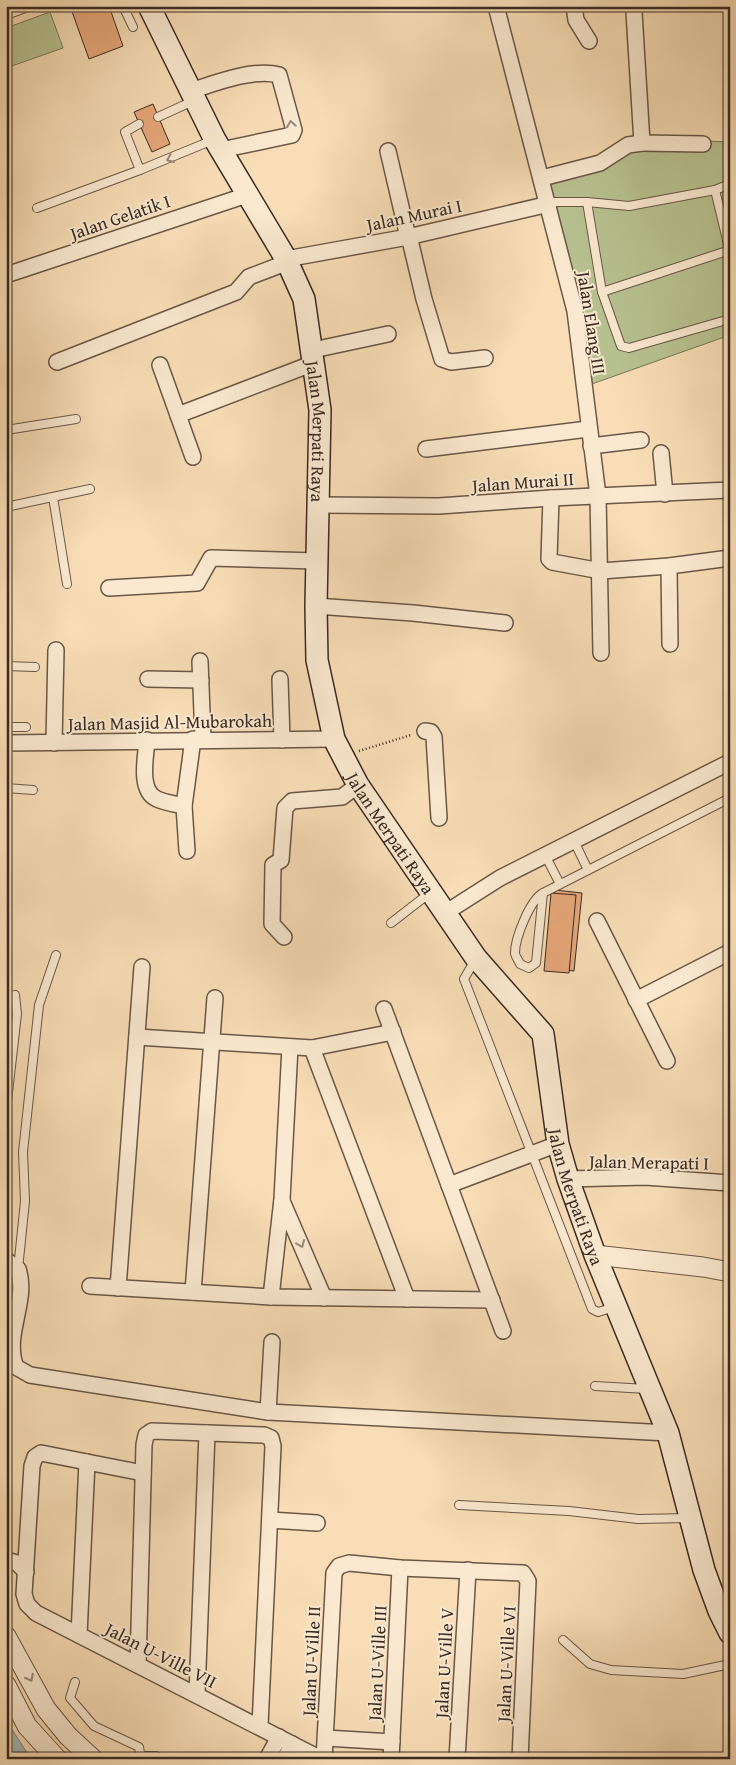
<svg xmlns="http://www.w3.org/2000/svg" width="736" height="1765" viewBox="0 0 736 1765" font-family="'Gentium Book Plus',serif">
  <rect width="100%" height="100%" fill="#f8ddb6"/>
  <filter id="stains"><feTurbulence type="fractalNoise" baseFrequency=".004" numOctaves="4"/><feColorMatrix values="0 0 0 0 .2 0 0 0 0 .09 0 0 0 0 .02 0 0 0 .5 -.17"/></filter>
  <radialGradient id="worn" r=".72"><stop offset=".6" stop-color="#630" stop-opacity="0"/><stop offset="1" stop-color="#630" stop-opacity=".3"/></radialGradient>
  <g fill="#b8c291" stroke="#79765a">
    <polygon points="50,12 63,48 6,68 6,28"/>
    <polygon points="627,138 730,142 730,335 589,385 545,180 589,165"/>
    <polygon points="6,1268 11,1271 15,1290 6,1343"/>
  </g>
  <polygon fill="#a0bab7" stroke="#77807b" points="6,1720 29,1756 32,1759 6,1759"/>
  <g fill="#e7a87b" stroke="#3a2a22">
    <polygon points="70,6 109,6 123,46 89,59"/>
    <polygon points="153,104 170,144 152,152 134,112"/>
    <polygon points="555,890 582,893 574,971 547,968"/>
    <polygon points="551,893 576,895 569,973 544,971"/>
  </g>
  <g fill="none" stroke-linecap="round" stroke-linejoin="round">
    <g stroke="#6a5747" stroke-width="10">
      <g id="service">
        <polyline points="123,6 133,27"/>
        <polyline points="6,15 31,6"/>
        <polyline points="158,117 193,101"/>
        <polyline points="139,124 125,132 140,170 213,140"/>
        <polyline points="715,190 730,252"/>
        <polyline points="548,202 587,202 629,206 715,190 730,184"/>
        <polyline points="587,202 602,292 621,346 629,348 730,319"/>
        <polyline points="37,208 140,170"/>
        <polyline points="602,292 730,250"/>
        <polyline points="6,430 76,419"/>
        <polyline points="53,497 67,584"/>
        <polyline points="6,507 90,489"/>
        <polyline points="6,666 35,667"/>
        <polyline points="6,727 26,727"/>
        <polyline points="6,788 33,790"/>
        <polyline points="574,841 588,870"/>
        <polyline points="545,855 560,884"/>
        <path d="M543,893l-7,70 -7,5 -9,-4c-1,-3 -5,-8 -5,-11 0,-15 15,-53 28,-60l187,-95"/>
        <polyline points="391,923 431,892"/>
        <polyline points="475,960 464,979 592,1309 598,1312 615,1307"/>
        <polyline points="6,1110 17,1014 15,995"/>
        <polyline points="18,1269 25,1201 23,1152 39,1005 56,955"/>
        <polyline points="595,1386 647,1389"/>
        <polyline points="459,1505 569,1511 638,1519 689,1518"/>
        <polyline points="563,1640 590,1664 611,1670 683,1674 730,1664"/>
        <polyline points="75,1682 70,1698 94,1726 139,1747 141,1759"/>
        <polyline points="143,1756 156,1756 160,1759"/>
      </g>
    </g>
    <g stroke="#6a5747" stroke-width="18">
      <g id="minor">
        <polyline points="496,6 575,311 598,496 601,653"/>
        <polyline points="574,6 576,20 589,41"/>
        <path d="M191,91c24,-8 63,-23 88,-16l15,55 -2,5 -71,15"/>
        <polyline points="642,143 703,144"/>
        <polyline points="388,151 408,237"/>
        <polyline points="542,178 600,163 628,145 642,143 634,12"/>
        <polyline points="409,236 424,299 442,359 451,362 485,358"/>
        <polyline points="286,259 408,237 549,204"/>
        <polyline points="6,275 247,195"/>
        <polyline points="313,350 388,334"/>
        <polyline points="57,362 236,292 249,277 288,262"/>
        <polyline points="160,365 193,457"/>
        <polyline points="178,415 314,363"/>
        <polyline points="591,446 641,440"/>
        <polyline points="426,449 588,429"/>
        <polyline points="661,453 665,494"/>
        <polyline points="551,498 549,559 552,562 601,571 669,566 730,558"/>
        <polyline points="319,505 439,506 551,498 730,490"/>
        <polyline points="669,566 670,644"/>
        <polyline points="109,588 197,583 211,558 317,561"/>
        <polyline points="316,606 413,613 505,623"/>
        <polyline points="200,661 203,739"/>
        <polyline points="148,679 201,680"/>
        <polyline points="280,679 282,740"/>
        <polyline points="425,731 431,732 434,737 439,818"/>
        <path d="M147,740c-1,16 -9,51 10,59 9,4 19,5 27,7l3,45"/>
        <polyline points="6,743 334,739"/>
        <polyline points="54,743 56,650"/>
        <polyline points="184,806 193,739"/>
        <polyline points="445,913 500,878 730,762"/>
        <polyline points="597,921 667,1061"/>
        <polyline points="284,937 272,924 273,865 281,860 285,808 292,801 342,797 358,785"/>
        <polyline points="636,1000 730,952"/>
        <polyline points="384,1009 503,1331"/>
        <polyline points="137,1037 312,1048 393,1032"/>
        <polyline points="312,1048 407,1299"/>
        <polyline points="568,1179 645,1177 730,1183"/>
        <polyline points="449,1185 558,1144"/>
        <polyline points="282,1201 324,1298"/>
        <path d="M6,1260l12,9c11,32 -15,66 -2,98l14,8 238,37 400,21"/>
        <polyline points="90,1286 271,1297 492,1300"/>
        <polyline points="118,1288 142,967"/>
        <polyline points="193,1292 215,998"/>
        <polyline points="271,1297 282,1199 290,1047"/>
        <polyline points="268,1412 272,1342"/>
        <polyline points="143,1473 41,1453 35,1457 32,1466 24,1594 27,1604 36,1613 321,1759"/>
        <polyline points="270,1520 317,1523"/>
        <polyline points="6,1560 17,1563 26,1572"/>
        <polyline points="79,1635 87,1462"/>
        <polyline points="138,1664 144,1445 146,1435 152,1431 264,1435 271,1438 273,1446 260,1726"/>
        <polyline points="197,1694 207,1433"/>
        <polyline points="326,1738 392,1742"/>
        <polyline points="267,1759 279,1737"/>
        <polyline points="285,1759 292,1744"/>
        <polyline points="324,1759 334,1573 339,1566 349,1563 400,1568 523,1573 528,1581 520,1759"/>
        <polyline points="391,1759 400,1568"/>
        <polyline points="457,1759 468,1570"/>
      </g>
    </g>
    <g stroke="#6a5747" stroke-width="21">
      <g id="tertiary">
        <polyline points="595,1255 703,1267 730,1272"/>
        <polyline points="6,1636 46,1709 68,1736 93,1759"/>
        <polyline points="6,1685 27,1726 57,1759"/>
      </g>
    </g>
    <g stroke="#3a2a22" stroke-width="24">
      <g id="secondary">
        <path id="s1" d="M149,6l66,134 71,119 18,40 16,111 -4,196 1,54 17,79 24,46 118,173 67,76 15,110 10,35 27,76 73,178 36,137 15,41 11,22"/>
      </g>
    </g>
    <polyline stroke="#3a2a22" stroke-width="2.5" stroke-dasharray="1 2.5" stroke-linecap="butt" points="359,751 411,735"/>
    <use href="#service" stroke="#fae9d0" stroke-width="8"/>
    <use href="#minor" stroke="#fae9d0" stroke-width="15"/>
    <use href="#tertiary" stroke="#fae9d0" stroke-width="19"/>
    <use href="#secondary" stroke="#fae9d0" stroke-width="21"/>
  </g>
  <defs><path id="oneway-chevron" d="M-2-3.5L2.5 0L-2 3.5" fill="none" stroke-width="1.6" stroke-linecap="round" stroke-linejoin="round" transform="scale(1.25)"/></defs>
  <g stroke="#9a8a79">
    <use href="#oneway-chevron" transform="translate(291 124) rotate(-99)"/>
    <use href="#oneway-chevron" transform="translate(170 159) rotate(157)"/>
    <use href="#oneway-chevron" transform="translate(301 1244) rotate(67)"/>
    <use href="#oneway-chevron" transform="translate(30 1678) rotate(63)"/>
  </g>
  <g text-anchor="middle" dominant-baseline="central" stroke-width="4" stroke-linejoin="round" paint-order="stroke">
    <g font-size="18" fill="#3a2a22" stroke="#fae9d0">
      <text transform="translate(414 215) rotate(-12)">Jalan Murai I</text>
      <text transform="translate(120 217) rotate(-19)">Jalan Gelatik I</text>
      <text transform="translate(592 323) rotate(81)">Jalan Elang III</text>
      <text stroke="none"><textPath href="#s1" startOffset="465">Jalan Merpati Raya</textPath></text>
      <text transform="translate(523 482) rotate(-4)">Jalan Murai II</text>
      <text transform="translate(170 722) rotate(-1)">Jalan Masjid Al-Mubarokah</text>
      <text stroke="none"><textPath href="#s1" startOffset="885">Jalan Merpati Raya</textPath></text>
      <text transform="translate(649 1162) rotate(1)">Jalan Merapati I</text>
      <text stroke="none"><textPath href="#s1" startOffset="1304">Jalan Merpati Raya</textPath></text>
      <text transform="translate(161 1655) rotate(27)">Jalan U-Ville VII</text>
      <text transform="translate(311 1661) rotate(-87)">Jalan U-Ville II</text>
      <text transform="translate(377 1663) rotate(-87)">Jalan U-Ville III</text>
      <text transform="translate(444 1663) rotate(-87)">Jalan U-Ville V</text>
      <text transform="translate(506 1664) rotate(-87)">Jalan U-Ville VI</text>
    </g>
  </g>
  <rect width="736" height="1765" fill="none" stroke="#f8ddb6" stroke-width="25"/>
  <rect x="8" y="8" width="721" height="1750" fill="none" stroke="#3a2a22" stroke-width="2.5"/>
  <rect x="12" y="12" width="711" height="1740" fill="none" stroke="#3a2a22"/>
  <rect width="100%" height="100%" filter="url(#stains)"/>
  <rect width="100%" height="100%" fill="url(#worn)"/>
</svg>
